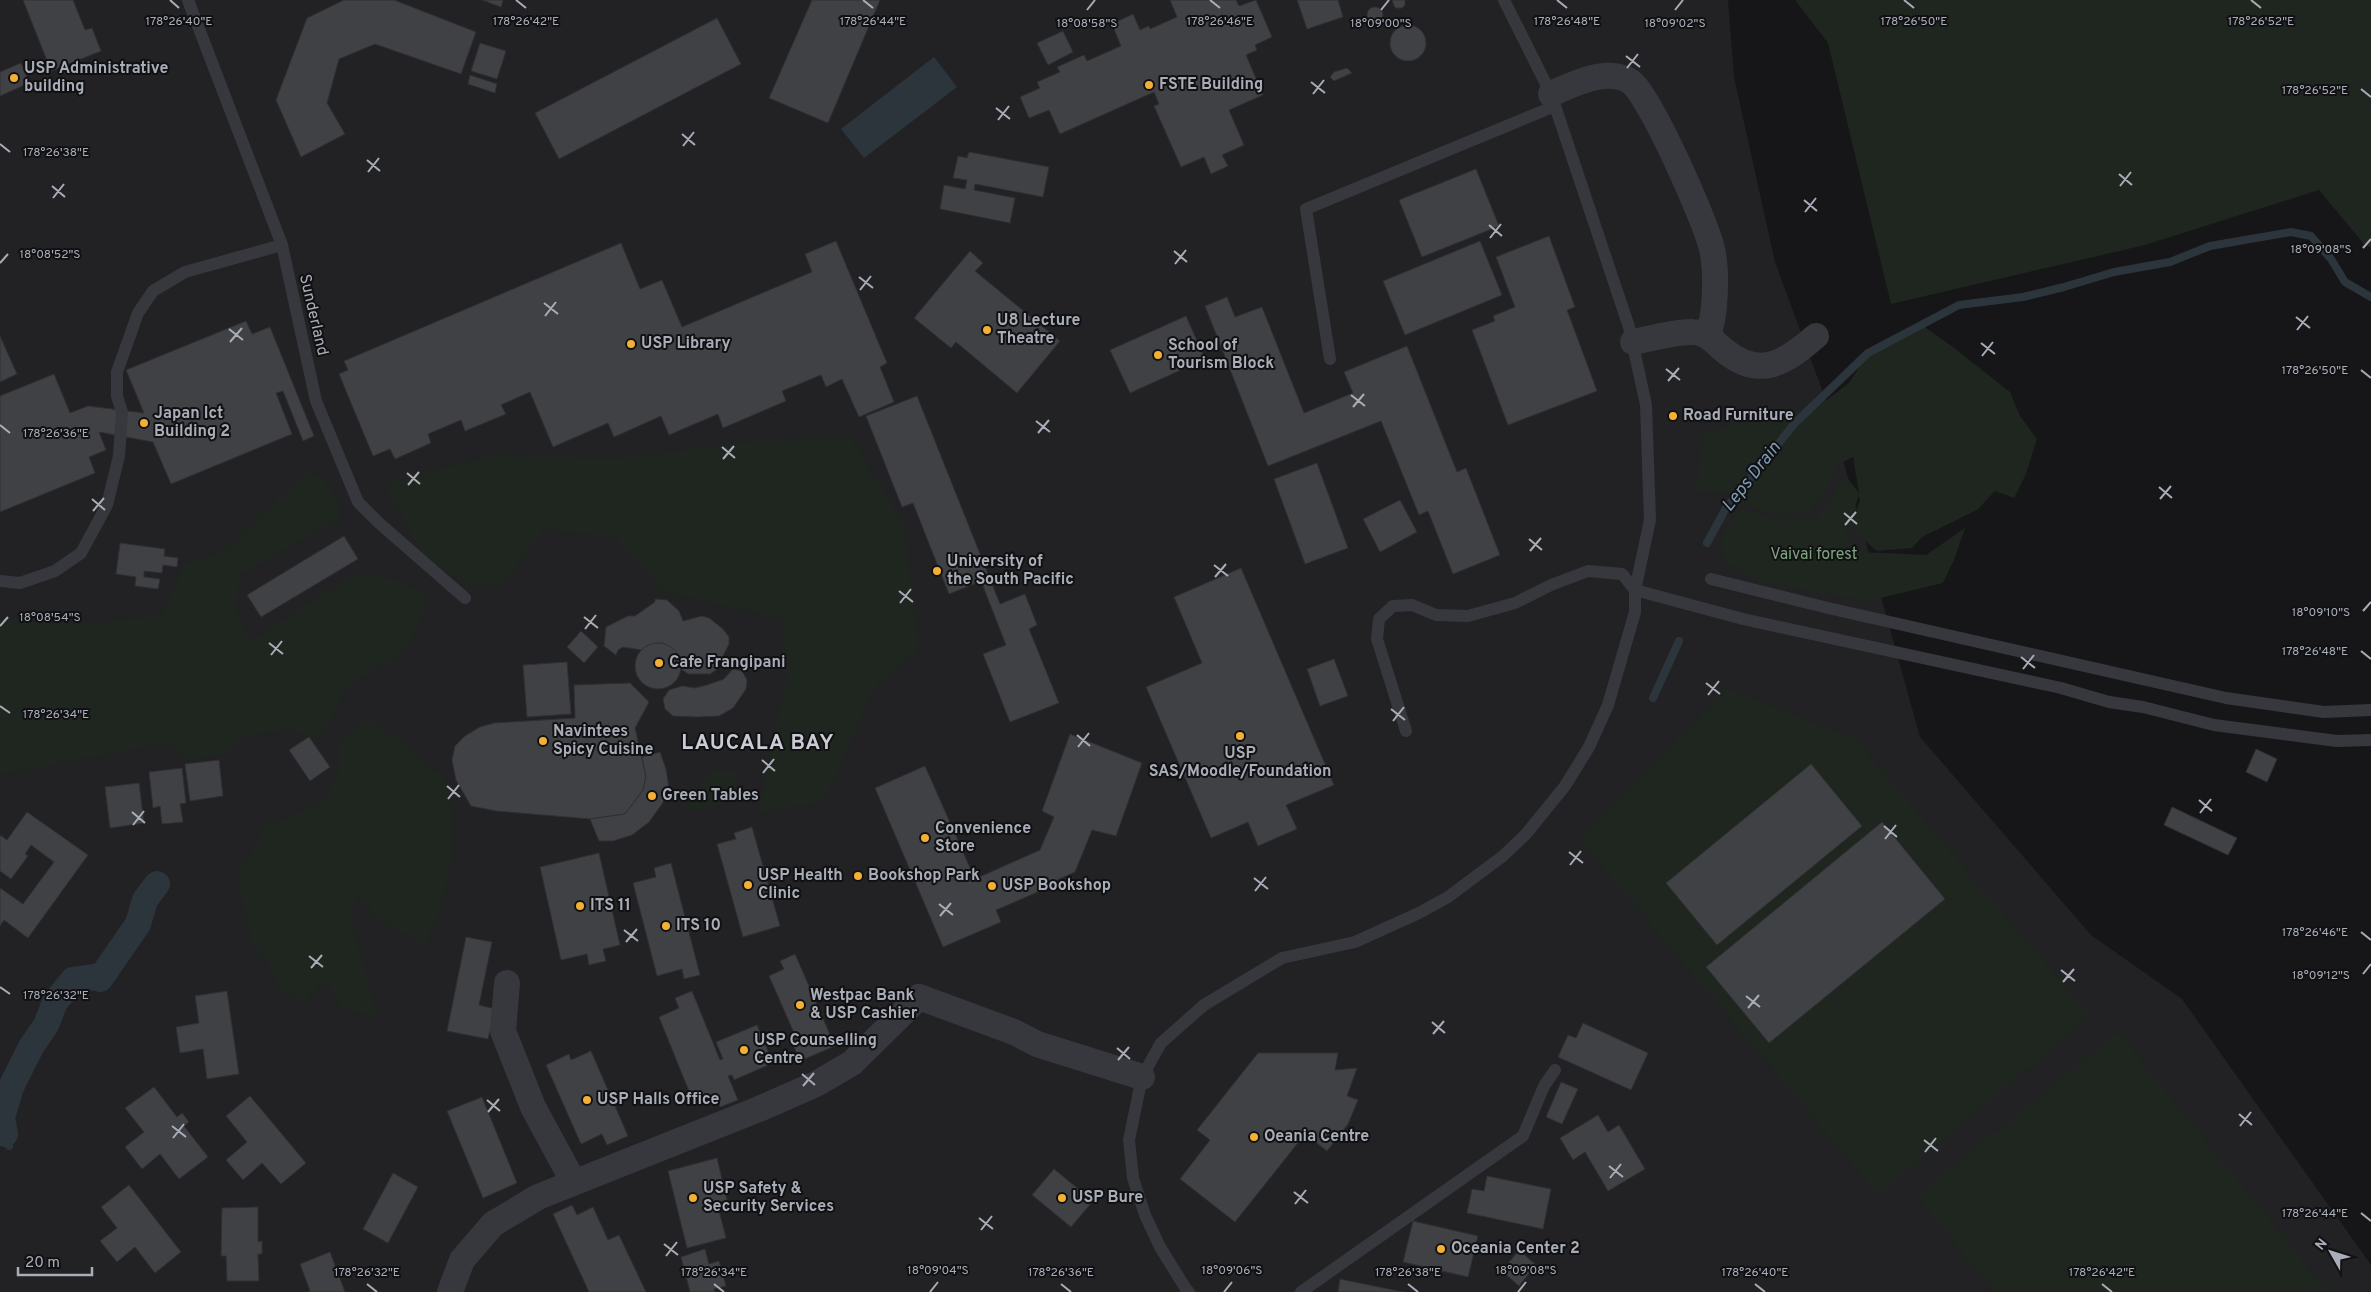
<svg xmlns="http://www.w3.org/2000/svg" width="2371" height="1292" viewBox="0 0 2371 1292" font-family="Overpass,sans-serif">
  <rect width="100%" height="100%" fill="#161618"/>
  <polygon fill="#222225" points="0,0 1728,0 1734,77 1775,262 1828,406 1920,737 2091,935 2182,999 2371,1265 2371,1292 0,1292"/>
  <g fill="#1e261f">
    <polygon points="1795,0 2371,0 2371,248 2363,243 2319,190 2145,245 1891,304 1828,43"/>
    <polygon points="1919,323 1953,347 2010,392 2020,416 2037,439 2026,474 2014,498 1995,491 1977,510 1922,537 1912,548 1877,551 1849,528 1860,501 1859,495 1845,533 1861,552 1926,555 1965,528 1954,560 1943,583 1868,601 1759,582 1724,561 1721,537 1737,509 1783,520 1818,517 1846,476 1859,493 1853,457 1835,466 1826,493 1807,514 1774,515 1748,506 1728,493 1696,492 1703,435 1758,415 1816,408 1849,383 1860,366 1890,337"/>
    <polygon points="850,437 904,524 919,651 875,686 824,802 758,812 788,671 782,619 665,592 615,537 544,529 502,584 472,585 426,559 384,485 493,455 614,459 749,442"/>
    <polygon points="307,471 324,479 342,511 340,518 240,575 235,610 251,641 355,573 399,580 429,599 406,651 350,684 318,740 288,729 242,737 224,755 184,760 169,742 0,775 0,619 81,624 162,616 184,564 223,552"/>
    <polygon points="1726,688 1855,739 2090,1016 1878,1195 1580,840"/>
    <path d="M367,715l78,63c2,16 8,34 8,50 0,43 -11,81 -29,119l-9,-9 -22,-9 -37,-33 -5,26 28,97 -38,-12 -13,-24 -10,2 -13,16 -26,-13 -8,-19 -20,-26 -4,-24 -6,-20v-35l8,-6 19,-38 7,3 47,-20 17,-32 -1,-30z"/>
    <polygon points="711,770 740,771 730,802 681,813"/>
    <polygon points="2118,1032 2328,1292 1995,1292 1917,1196"/>
  </g>
  <polygon fill="#2c353c" points="934,57 957,87 864,158 841,129"/>
  <g fill="none" stroke-linecap="round" stroke-linejoin="round">
    <g stroke="#2c353c" stroke-width="8">
      <polyline points="1707,543 1726,508 1795,423 1868,353 1959,305 2023,297 2064,287 2114,272 2170,262 2210,246 2291,232 2311,236 2331,259 2345,282 2371,297"/>
      <polyline points="1653,698 1679,641"/>
      <polyline points="5,1134 9,1146"/>
    </g>
    <polyline stroke="#2c353c" stroke-width="26" points="5,1134 2,1118 11,1087 31,1047 46,1025 55,1002 73,980 95,977 100,979 138,924 145,900 157,884"/>
  </g>
  <g fill="#404145" stroke="#303034">
    <polygon points="23,0 73,0 85,30 92,28 101,51 51,71"/>
    <polygon points="344,0 394,0 476,32 461,74 375,44 339,59 327,103 345,134 301,157 276,100 307,18"/>
    <polygon points="482,0 503,0 501,7"/>
    <polygon points="812,0 880,0 828,123 769,98"/>
    <polygon points="1170,0 1236,0 1239,6 1256,0 1272,37 1255,45 1257,50 1246,55 1263,95 1229,110 1244,145 1222,155 1228,166 1211,174 1204,157 1181,167 1154,106 1159,104 1154,92 1060,134 1049,110 1029,118 1020,97 1040,88 1037,82 1060,72 1057,67 1084,55 1087,61 1121,46 1112,24 1133,14 1140,30 1149,26 1150,29 1177,17"/>
    <polygon points="1297,0 1338,0 1343,17 1307,29"/>
    <polygon points="1392,0 1405,0 1405,5 1402,8 1395,8"/>
    <circle cx="1375" cy="15" r="8"/>
    <polygon points="717,18 741,64 559,159 535,113"/>
    <circle cx="1408" cy="43" r="18"/>
    <polygon points="1063,31 1073,52 1048,65 1037,43"/>
    <polygon points="480,43 506,51 497,79 471,71"/>
    <polygon points="21,63 29,83 0,96 0,72"/>
    <polygon points="1347,68 1352,73 1334,81 1330,77 1334,72"/>
    <polygon points="470,75 497,84 495,93 468,84"/>
    <polygon points="969,152 1049,167 1043,197 975,184 974,190 1015,198 1010,223 940,209 944,185 965,189 967,180 953,178 958,156 967,158"/>
    <polygon points="1476,169 1499,226 1422,257 1399,200"/>
    <polygon points="1549,236 1575,307 1567,310 1597,391 1508,425 1472,330 1495,321 1493,316 1515,307 1496,257"/>
    <polygon points="836,241 887,363 880,367 894,402 859,417 842,379 826,387 821,375 782,391 786,401 723,428 718,414 669,435 661,416 614,437 608,423 553,447 530,392 501,405 506,414 465,431 461,420 428,434 431,443 395,459 390,449 373,456 339,374 348,370 344,361 621,243 640,289 662,280 682,327 812,272 805,254"/>
    <polygon points="1480,241 1502,295 1405,335 1383,281"/>
    <polygon points="970,251 983,263 975,271 1060,341 1017,393 956,342 951,348 914,318"/>
    <polygon points="1227,297 1235,317 1262,307 1304,413 1353,393 1344,372 1407,346 1457,472 1466,468 1500,555 1453,574 1428,511 1419,515 1381,421 1268,466 1205,306"/>
    <polygon points="1186,316 1205,359 1130,393 1110,350"/>
    <polygon points="246,321 252,334 270,327 314,436 303,441 283,391 276,393 292,434 171,484 153,442 99,432 106,450 89,457 95,473 0,512 0,396 54,374 70,413 88,406 144,413 126,370"/>
    <polygon points="0,336 17,374 0,382"/>
    <polygon points="917,396 1000,604 1025,594 1037,625 1029,629 1059,703 1010,722 983,654 1006,645 981,581 949,594 913,503 902,507 866,416"/>
    <polygon points="1317,463 1348,548 1305,564 1274,479"/>
    <polygon points="1400,500 1417,532 1380,552 1363,519"/>
    <polygon points="344,536 358,559 261,617 247,595"/>
    <polygon points="120,543 165,549 164,556 178,558 177,567 163,565 162,573 144,571 144,577 160,579 158,589 135,586 136,577 116,574"/>
    <polygon points="1241,568 1334,785 1286,805 1297,829 1258,846 1248,822 1211,838 1146,687 1202,663 1174,597"/>
    <polygon points="655,599 667,600 679,611 683,621 702,616 709,618 723,629 729,637 729,644 716,670 710,674 688,674 680,668 679,659 674,650 662,643 648,645 642,650 623,647 618,650 616,655 604,646 606,627 628,616 635,616 655,602"/>
    <polygon points="581,631 598,647 584,663 567,647"/>
    <circle cx="658" cy="666" r="23"/>
    <polygon points="1334,659 1348,696 1320,706 1307,669"/>
    <polygon points="567,662 571,714 527,717 523,665"/>
    <polygon points="733,669 742,671 747,680 746,689 733,708 719,716 697,717 673,716 665,709 663,699 669,690 682,686 695,688 707,685 724,679"/>
    <polygon points="630,683 649,702 635,728 646,777 643,790 625,814 590,819 496,811 471,806 456,780 452,760 455,746 465,736 480,727 494,723 575,718 574,685"/>
    <polygon points="1070,734 1142,763 1116,836 1092,830 1075,872 1046,885 1047,888 996,910 1001,922 943,947 875,788 925,766 975,879 1040,850 1054,817 1042,811"/>
    <polygon points="309,737 330,767 310,781 289,750"/>
    <polygon points="2256,749 2277,759 2267,782 2246,772"/>
    <polygon points="660,752 666,769 669,789 662,804 649,822 632,835 613,841 599,841 590,819 625,814 643,790 646,777 642,757"/>
    <polygon points="219,760 223,796 190,801 185,764"/>
    <polygon points="1811,764 1862,826 1717,945 1666,883"/>
    <polygon points="182,768 186,803 180,804 183,822 162,824 160,806 153,808 149,772"/>
    <polygon points="139,783 144,823 110,828 105,787"/>
    <polygon points="2172,807 2237,838 2228,855 2164,825"/>
    <polygon points="27,812 88,855 28,938 4,920 0,926 0,888 23,904 54,862 31,845 25,854 28,856 11,879 0,871 0,835 7,840"/>
    <polygon points="1882,822 1945,899 1769,1043 1706,967"/>
    <polygon points="752,827 780,926 743,937 717,844 736,839 734,833"/>
    <polygon points="599,853 620,945 603,949 606,961 589,965 587,954 561,960 540,867"/>
    <polygon points="671,863 700,975 684,979 682,969 657,976 633,883 656,877 654,868"/>
    <polygon points="466,937 492,942 479,1005 495,1009 488,1039 447,1031"/>
    <polygon points="795,954 835,1046 800,1061 790,1037 795,1035 769,976 784,969 780,961"/>
    <polygon points="227,991 239,1074 207,1079 203,1049 180,1053 176,1027 199,1023 195,996"/>
    <polygon points="692,991 720,1060 723,1059 716,1042 757,1025 773,1063 734,1080 732,1075 728,1076 738,1100 720,1107 717,1098 695,1106 659,1017 679,1008 675,998"/>
    <polygon points="1583,1023 1648,1053 1631,1090 1558,1057 1568,1035 1576,1038"/>
    <polygon points="591,1051 628,1136 607,1145 602,1134 581,1144 546,1065 569,1054 571,1060"/>
    <polygon points="1258,1053 1338,1053 1335,1070 1357,1068 1347,1096 1358,1100 1348,1124 1327,1151 1305,1134 1235,1222 1180,1179 1210,1140 1197,1130"/>
    <polygon points="1561,1082 1578,1089 1562,1124 1546,1117"/>
    <polygon points="154,1087 177,1117 182,1113 189,1122 184,1126 208,1157 179,1179 160,1154 142,1169 125,1147 144,1132 125,1108"/>
    <polygon points="250,1096 306,1163 281,1184 262,1163 243,1180 226,1160 247,1142 226,1116"/>
    <polygon points="482,1097 517,1183 483,1198 447,1111"/>
    <polygon points="1598,1115 1608,1132 1619,1125 1645,1169 1608,1191 1585,1152 1573,1160 1560,1138"/>
    <polygon points="717,1158 727,1200 717,1203 726,1238 687,1248 668,1171"/>
    <polygon points="1054,1169 1093,1201 1071,1227 1032,1195"/>
    <polygon points="393,1173 418,1187 388,1243 363,1229"/>
    <polygon points="1487,1176 1551,1189 1543,1229 1467,1213 1472,1189 1484,1191"/>
    <polygon points="129,1185 181,1252 155,1273 135,1247 117,1262 100,1241 117,1228 101,1207"/>
    <polygon points="572,1205 577,1215 593,1207 608,1240 619,1235 646,1292 589,1292 553,1214"/>
    <polygon points="258,1207 258,1242 262,1241 262,1254 258,1254 259,1281 227,1281 226,1256 221,1256 222,1208"/>
    <polygon points="1413,1221 1478,1236 1468,1277 1403,1262"/>
    <polygon points="705,1249 709,1264 719,1261 726,1286 714,1289 715,1292 690,1292 681,1257"/>
    <polygon points="1519,1250 1536,1265 1519,1286 1502,1271"/>
    <polygon points="330,1252 345,1292 308,1292 310,1291 300,1264"/>
    <polygon points="1340,1279 1403,1292 1338,1292"/>
  </g>
  <g fill="none" stroke-linecap="round" stroke-linejoin="round">
    <g stroke="#37383d" stroke-width="12">
      <polyline points="188,0 282,245 316,401 358,502 379,523 465,598"/>
      <polyline points="1330,359 1306,209 1555,106"/>
      <polyline points="1711,579 1828,608 2226,698 2324,712 2371,710"/>
      <polyline points="0,581 20,583 55,571 81,553 107,505 119,456 122,412 117,396 117,372 138,313 153,291 185,272 282,245"/>
      <polyline points="1406,731 1377,639 1379,619 1393,606 1412,605 1436,615 1468,616 1515,603 1551,585 1588,571 1622,574 1635,590 1743,619 2061,688 2109,702 2143,707 2214,725 2337,741 2371,740"/>
      <polyline points="1189,1292 1186,1289 1160,1247 1145,1215 1133,1178 1129,1140 1142,1077 1161,1043 1204,1005 1282,958 1355,942 1419,913 1448,897 1503,856 1526,834 1565,786 1589,747 1608,705 1635,612 1635,590 1650,520 1646,405 1629,327 1551,94 1504,0"/>
      <polyline points="1301,1292 1523,1136 1544,1086 1555,1070"/>
    </g>
    <g stroke="#37383d" stroke-width="26">
      <path d="M1551,94c22,-10 57,-28 80,-12 19,14 75,140 81,167 5,22 4,65 -4,86"/>
      <path d="M1633,342c15,-3 45,-11 60,-10 14,0 22,11 32,19 36,29 61,11 91,-15"/>
      <polyline points="507,983 503,1031 533,1107 573,1181"/>
      <polyline points="450,1292 462,1260 493,1224 538,1197 759,1109 816,1084 852,1063 919,997 1014,1032 1037,1044 1142,1077"/>
    </g>
  </g>
  <path fill="none" stroke="#a8adb8" stroke-width="2" d="M170,0l9,8M516,0l10,8M863,0l10,8M1210,0l10,8M1557,0l10,8M1904,0l10,8M2251,0l10,8M1087,10l8,-10M1381,10l8,-10M1675,10l8,-10M1626,56l14,11M1627,68l11,-14M1311,82l14,11M2361,89l10,8M1313,94l11,-14M996,108l14,11M998,120l11,-14M682,134l13,11M0,144l10,8M683,146l11,-14M367,160l13,11M368,172l11,-14M2119,174l13,11M52,186l13,11M2120,186l11,-14M53,198l11,-14M1804,200l13,11M1805,212l11,-14M1489,225l13,11M1490,238l11,-14M2363,248l8,-9M1174,251l13,11M0,263l8,-9M1175,264l11,-14M859,277l14,11M860,290l11,-14M544,303l14,11M545,316l11,-14M2296,317l14,11M229,329l14,11M2297,330l11,-14M230,342l12,-14M1981,343l14,11M1982,356l11,-14M1666,369l14,11M2361,370l10,8M1668,381l11,-13M1351,395l14,11M1353,407l11,-13M1036,421l14,11M0,425l10,8M1038,433l11,-13M722,447l13,11M723,459l11,-13M407,473l13,11M408,485l11,-13M2159,487l13,11M92,499l13,11M2160,499l11,-13M93,511l11,-13M1844,513l13,11M1845,525l11,-13M1529,539l13,11M1530,551l11,-13M1214,565l14,11M1215,577l11,-13M899,591l14,11M900,603l11,-14M2363,611l8,-9M584,617l14,11M0,626l8,-9M585,629l11,-14M269,643l14,11M2361,651l10,8M271,655l11,-14M2021,657l14,11M2023,669l11,-14M1706,683l14,11M1708,695l11,-14M0,706l10,7M1391,709l14,11M1393,721l11,-14M1077,735l13,11M1078,747l11,-14M762,760l13,11M763,773l11,-14M447,786l13,11M448,799l11,-14M2199,800l13,11M132,812l13,11M2200,813l11,-14M133,825l11,-14M1884,826l13,11M1885,839l11,-14M1569,852l14,11M1570,865l11,-14M1254,878l14,11M1255,891l11,-14M939,904l14,11M940,916l11,-13M624,930l14,11M2361,932l10,8M626,942l11,-13M309,956l14,11M311,968l11,-13M2061,970l14,11M2363,974l8,-10M2063,982l11,-13M0,987l10,7M1746,996l14,11M1748,1008l11,-13M1432,1022l13,11M1433,1034l11,-13M1117,1048l13,11M1118,1060l11,-13M802,1074l13,11M803,1086l11,-13M487,1100l13,11M488,1112l11,-13M2239,1114l13,11M172,1126l14,11M2240,1126l11,-14M173,1138l11,-14M1924,1140l14,11M1925,1152l11,-14M1609,1166l14,11M1610,1178l11,-14M1294,1192l14,11M1295,1204l11,-14M2361,1213l10,8M979,1218l14,11M981,1230l11,-14M664,1244l14,11M666,1256l11,-14M367,1284l10,8M714,1284l10,8M1061,1284l10,8M1408,1284l10,8M1755,1284l10,8M2102,1284l10,8M930,1292l8,-10M1224,1292l8,-10M1518,1292l8,-10"/>
  <g fill="#f2b134" stroke="#111113" stroke-width="2">
    <circle cx="14" cy="78" r="5"/>
    <circle cx="1149" cy="85" r="5"/>
    <circle cx="987" cy="330" r="5"/>
    <circle cx="631" cy="344" r="5"/>
    <circle cx="1158" cy="355" r="5"/>
    <circle cx="1673" cy="416" r="5"/>
    <circle cx="144" cy="423" r="5"/>
    <circle cx="937" cy="571" r="5"/>
    <circle cx="659" cy="663" r="5"/>
    <circle cx="1240" cy="736" r="5"/>
    <circle cx="543" cy="741" r="5"/>
    <circle cx="652" cy="796" r="5"/>
    <circle cx="925" cy="838" r="5"/>
    <circle cx="858" cy="876" r="5"/>
    <circle cx="748" cy="885" r="5"/>
    <circle cx="992" cy="886" r="5"/>
    <circle cx="580" cy="906" r="5"/>
    <circle cx="666" cy="926" r="5"/>
    <circle cx="800" cy="1005" r="5"/>
    <circle cx="744" cy="1050" r="5"/>
    <circle cx="587" cy="1100" r="5"/>
    <circle cx="1254" cy="1137" r="5"/>
    <circle cx="693" cy="1198" r="5"/>
    <circle cx="1062" cy="1198" r="5"/>
    <circle cx="1441" cy="1249" r="5"/>
  </g>
  <g text-anchor="middle" dominant-baseline="central" stroke-width="4" stroke-linejoin="round" paint-order="stroke">
    <g font-size="16" font-weight="bold" fill="#a8adb8" stroke="#111113" text-anchor="start">
      <text x="24" y="69">USP Administrative<tspan x="24" dy="18">building</tspan></text>
      <text x="1159" y="85">FSTE Building</text>
      <text x="997" y="321">U8 Lecture<tspan x="997" dy="18">Theatre</tspan></text>
      <text x="641" y="344">USP Library</text>
      <text x="1168" y="346">School of<tspan x="1168" dy="18">Tourism Block</tspan></text>
      <text x="154" y="414">Japan Ict<tspan x="154" dy="18">Building 2</tspan></text>
      <text x="1683" y="416">Road Furniture</text>
      <text x="947" y="562">University of<tspan x="947" dy="18">the South Pacific</tspan></text>
      <text x="669" y="663">Cafe Frangipani</text>
      <text x="553" y="732">Navintees<tspan x="553" dy="18">Spicy Cuisine</tspan></text>
      <text x="1240" y="754" text-anchor="middle">USP<tspan x="1240" dy="18">SAS/Moodle/Foundation</tspan></text>
      <text x="662" y="796">Green Tables</text>
      <text x="935" y="829">Convenience<tspan x="935" dy="18">Store</tspan></text>
      <text x="758" y="876">USP Health<tspan x="758" dy="18">Clinic</tspan></text>
      <text x="868" y="876">Bookshop Park</text>
      <text x="1002" y="886">USP Bookshop</text>
      <text x="590" y="906">ITS 11</text>
      <text x="676" y="926">ITS 10</text>
      <text x="810" y="996">Westpac Bank<tspan x="810" dy="18">&amp; USP Cashier</tspan></text>
      <text x="754" y="1041">USP Counselling<tspan x="754" dy="18">Centre</tspan></text>
      <text x="597" y="1100">USP Halls Office</text>
      <text x="1264" y="1137">Oeania Centre</text>
      <text x="703" y="1189">USP Safety &amp;<tspan x="703" dy="18">Security Services</tspan></text>
      <text x="1072" y="1198">USP Bure</text>
      <text x="1451" y="1249">Oceania Center 2</text>
    </g>
    <g font-size="16" fill="#a8adb8" stroke="#111113">
      <text transform="translate(313 315) rotate(77)">Sunderland</text>
    </g>
    <g font-size="16" fill="#7fa381" stroke="#111113">
      <text x="1814" y="555">Vaivai forest</text>
    </g>
    <g font-size="18" font-style="italic" fill="#7f9bb3" stroke="#111113">
      <text transform="translate(1752 477) rotate(-52)">Leps Drain</text>
    </g>
    <g font-size="21" font-weight="bold" letter-spacing="1" fill="#c9ccd4" stroke="#111113">
      <text x="758" y="743">LAUCALA BAY</text>
    </g>
  </g>
  <g font-size="12" text-anchor="middle" fill="#a8adb8" stroke="#111113" stroke-width="4" stroke-linejoin="round" paint-order="stroke">
    <text x="526" y="25">178°26'42"E</text>
    <text x="179" y="25">178°26'40"E</text>
    <text x="873" y="25">178°26'44"E</text>
    <text x="1220" y="25">178°26'46"E</text>
    <text x="1567" y="25">178°26'48"E</text>
    <text x="1914" y="25">178°26'50"E</text>
    <text x="2261" y="25">178°26'52"E</text>
    <text x="1087" y="27">18°08'58"S</text>
    <text x="1381" y="27">18°09'00"S</text>
    <text x="1675" y="27">18°09'02"S</text>
    <text x="2315" y="94">178°26'52"E</text>
    <text x="56" y="156">178°26'38"E</text>
    <text x="2321" y="253">18°09'08"S</text>
    <text x="50" y="258">18°08'52"S</text>
    <text x="2315" y="374">178°26'50"E</text>
    <text x="56" y="437">178°26'36"E</text>
    <text x="2321" y="616">18°09'10"S</text>
    <text x="50" y="621">18°08'54"S</text>
    <text x="2315" y="655">178°26'48"E</text>
    <text x="56" y="718">178°26'34"E</text>
    <text x="2315" y="936">178°26'46"E</text>
    <text x="2321" y="979">18°09'12"S</text>
    <text x="56" y="999">178°26'32"E</text>
    <text x="2315" y="1217">178°26'44"E</text>
    <text x="938" y="1274">18°09'04"S</text>
    <text x="1232" y="1274">18°09'06"S</text>
    <text x="1526" y="1274">18°09'08"S</text>
    <text x="367" y="1276">178°26'32"E</text>
    <text x="714" y="1276">178°26'34"E</text>
    <text x="1061" y="1276">178°26'36"E</text>
    <text x="1408" y="1276">178°26'38"E</text>
    <text x="1755" y="1276">178°26'40"E</text>
    <text x="2102" y="1276">178°26'42"E</text>
  </g>
  <g transform="translate(2331 1252) rotate(309)" stroke="#111113" stroke-width="4" paint-order="stroke">
  <path d="M0-4L9 19L0 12L-9 19Z" fill="#a8adb8"/>
  <text y="-8" font-size="14" font-weight="bold" text-anchor="middle" fill="#a8adb8">N</text>
  </g>
  <path d="M18 1267v8h74v-8" fill="none" stroke="#a8adb8" stroke-width="2.5"/>
  <text x="25" y="1267" font-size="15" fill="#a8adb8" stroke="#111113" stroke-width="4" paint-order="stroke">20 m</text>
</svg>
